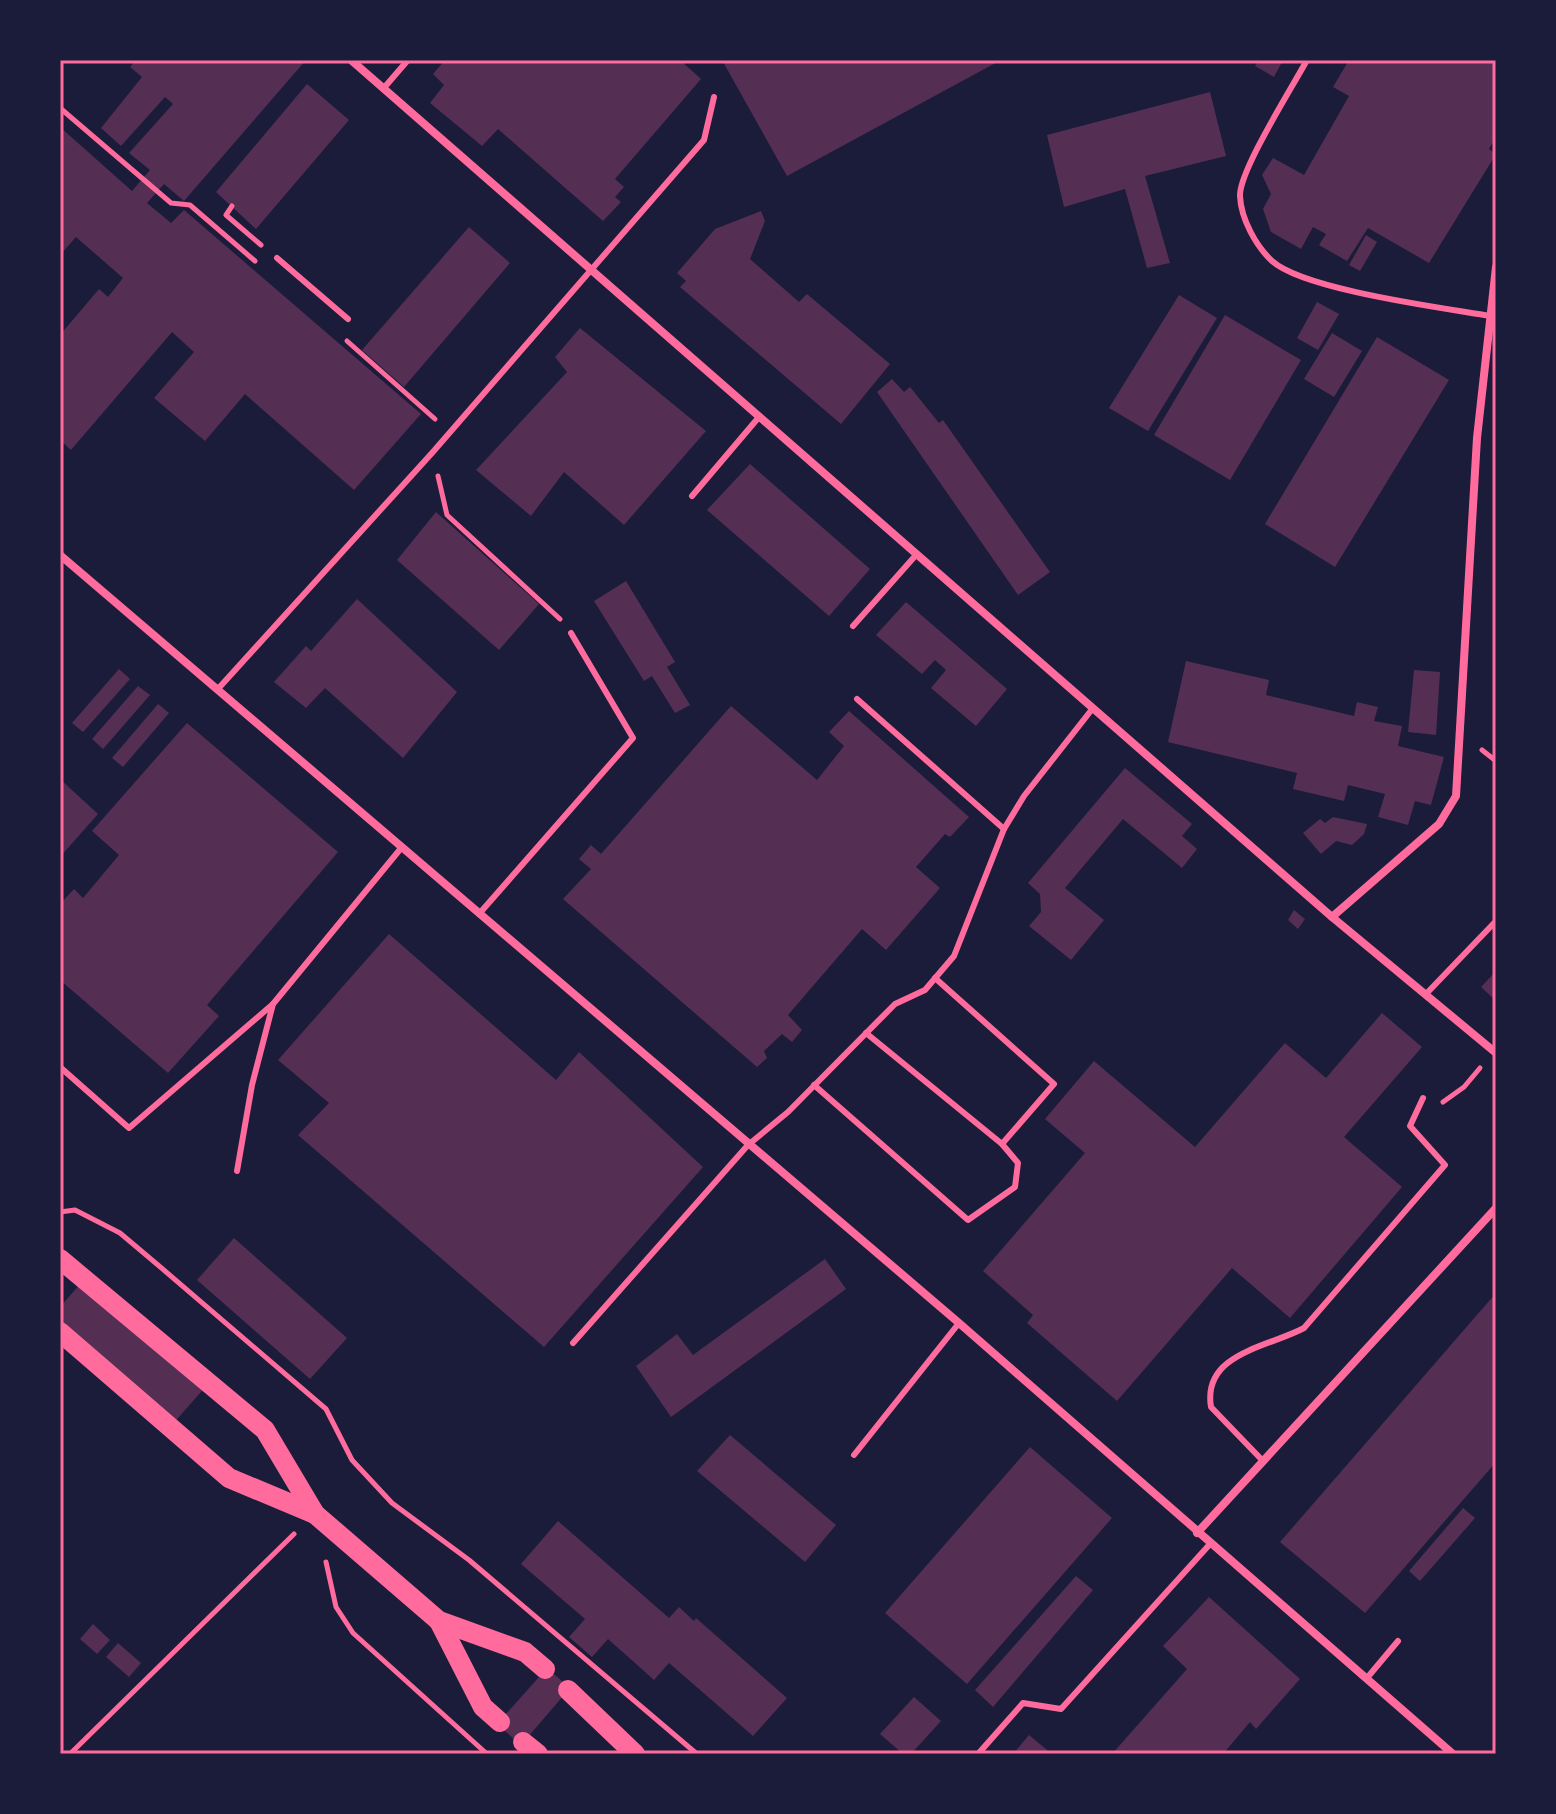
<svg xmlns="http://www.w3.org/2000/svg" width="1556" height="1814" viewBox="0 0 1556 1814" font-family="'Noto Serif',serif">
  <rect width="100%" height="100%" fill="#1b1b3a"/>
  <g fill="#542f53">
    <polygon points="136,60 306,60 184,201 164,184 147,203 171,223 184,210 421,414 354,490 245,394 205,441 154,398 194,352 172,332 71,450 60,440 60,335 99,289 108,297 123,278 76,237 60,255 60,127 132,191 150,170 129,153 173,104 165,97 121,146 101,128 142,77 130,67"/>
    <polygon points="445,60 680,60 701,79 615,179 624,187 615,197 621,202 603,221 498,129 482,146 430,103 444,85 433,74"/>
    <polygon points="722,60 1001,60 787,176"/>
    <polygon points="1259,60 1283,60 1274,77 1255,66"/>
    <polygon points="1349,60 1496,60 1496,137 1489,149 1496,154 1429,263 1368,228 1347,261 1319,245 1326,234 1313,227 1301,249 1271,232 1263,209 1271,194 1262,175 1273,158 1304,175 1349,96 1333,87"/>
    <polygon points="307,84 349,120 256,229 216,192"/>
    <polygon points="1210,92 1226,156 1145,176 1170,263 1147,268 1125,189 1064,207 1047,135"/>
    <polygon points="761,211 765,221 750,259 799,302 807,294 890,364 841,424 680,287 686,281 677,273 715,229"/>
    <polygon points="469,227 510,263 404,387 362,350"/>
    <polygon points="1366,235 1377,242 1360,271 1349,265"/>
    <polygon points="1179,295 1217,318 1148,431 1109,408"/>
    <polygon points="1317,302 1339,314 1318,350 1297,338"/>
    <polygon points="1225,315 1301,360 1230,480 1154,435"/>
    <polygon points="580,328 706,431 624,525 564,472 531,516 476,470 567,372 555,357"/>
    <polygon points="1332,333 1362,351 1334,397 1304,379"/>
    <polygon points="1377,337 1449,380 1335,567 1265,524"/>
    <polygon points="892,379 904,392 910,387 939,423 943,420 1050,572 1018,595 877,392"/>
    <polygon points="750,464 870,569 829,616 707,510"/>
    <polygon points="436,512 539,604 499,650 397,560"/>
    <polygon points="626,581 675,662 667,667 690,705 675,713 652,676 644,681 594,601"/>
    <polygon points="357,599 457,692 403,758 325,688 306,708 274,682 306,646 311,651"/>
    <polygon points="906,602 1007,689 976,726 931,688 946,670 935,660 922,674 876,635"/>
    <polygon points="1186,661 1269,680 1266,695 1354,716 1357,702 1378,707 1374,721 1402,726 1398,746 1444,757 1431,805 1415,801 1408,825 1378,817 1385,794 1348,785 1344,801 1293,789 1297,773 1168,742"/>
    <polygon points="119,669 130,679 83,732 72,723"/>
    <polygon points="1414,670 1440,672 1436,735 1408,732"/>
    <polygon points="138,686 150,695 103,749 92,739"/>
    <polygon points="158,704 169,713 123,767 112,758"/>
    <polygon points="731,706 817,780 844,746 829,732 849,711 969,817 950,837 945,834 916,867 940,888 886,950 862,929 788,1015 802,1030 792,1042 782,1034 764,1051 767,1058 757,1067 563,899 591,869 579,859 591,845 601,854"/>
    <polygon points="187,723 338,852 207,1005 219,1016 168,1073 60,980 60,904 74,889 83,898 119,855 92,831"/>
    <polygon points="1125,768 1192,824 1182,836 1197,849 1182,868 1123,819 1065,888 1104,920 1071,960 1029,926 1041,912 1040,894 1028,883"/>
    <polygon points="60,779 98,814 60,857"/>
    <polygon points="1333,817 1367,824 1364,834 1352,845 1336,841 1321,854 1303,833 1320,819 1325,823"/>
    <polygon points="1294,910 1305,919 1298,929 1288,920"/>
    <polygon points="389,934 556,1080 579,1052 703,1167 544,1347 298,1135 329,1103 278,1060"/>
    <polygon points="1496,971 1496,1001 1481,987"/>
    <polygon points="1382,1013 1422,1047 1344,1137 1402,1187 1290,1318 1232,1268 1117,1401 1027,1323 1033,1315 983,1271 1085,1153 1045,1119 1094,1061 1195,1147 1285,1043 1326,1078"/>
    <polygon points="234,1238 347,1338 310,1379 197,1280"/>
    <polygon points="825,1259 846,1289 671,1417 636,1366 677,1334 693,1355"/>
    <polygon points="82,1282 207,1385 172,1425 60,1321 60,1307"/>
    <polygon points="1496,1293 1496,1462 1365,1613 1280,1542"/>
    <polygon points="730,1435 836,1525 805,1562 697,1471"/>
    <polygon points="1030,1447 1112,1518 967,1684 885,1613"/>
    <polygon points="1463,1508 1475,1518 1420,1581 1409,1571"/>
    <polygon points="558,1521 669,1618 679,1607 694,1621 696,1618 787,1698 753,1736 669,1663 654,1680 608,1639 592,1657 569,1637 585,1619 521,1564"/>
    <polygon points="1076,1576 1093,1590 993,1707 975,1690"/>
    <polygon points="1209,1597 1300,1679 1256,1729 1250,1722 1223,1754 1112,1754 1187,1669 1163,1646"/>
    <polygon points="93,1624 110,1640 97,1654 80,1639"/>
    <polygon points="118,1643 141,1663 129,1677 106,1657"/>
    <polygon points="547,1668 570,1688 521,1745 497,1724"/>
    <polygon points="914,1697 941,1721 911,1754 903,1754 880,1734"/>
    <polygon points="1029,1735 1052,1754 1013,1754"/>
  </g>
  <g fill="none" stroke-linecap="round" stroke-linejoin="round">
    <g stroke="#ff6b9d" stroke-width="5">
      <polyline points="60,108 171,203 190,205 255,261"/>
      <polyline points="232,206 226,215 261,245"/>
      <polyline points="347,341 435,419"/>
      <polyline points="438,476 447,515 560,619"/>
      <polyline points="1482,750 1496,761"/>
      <polyline points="1443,1102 1464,1087 1480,1068"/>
      <polyline points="60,1212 75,1210 120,1233 165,1271 326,1409 352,1460 392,1503 469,1560 697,1754"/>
      <polyline points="326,1562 336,1607 353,1633 487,1754"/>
      <polyline points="70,1754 294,1534"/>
    </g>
    <g stroke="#ff6b9d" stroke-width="6">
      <path d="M1307,60c-14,26 -68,111 -67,136 1,23 16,50 32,65 32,29 172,47 218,55"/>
      <polyline points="383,89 408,60"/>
      <polyline points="277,258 348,319"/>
      <polyline points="692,496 759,417"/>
      <polyline points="853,626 916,555"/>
      <polyline points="217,690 432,453 704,140 714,97"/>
      <polyline points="857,699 1004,829"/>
      <polyline points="479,914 633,738 571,633"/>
      <polyline points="1426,994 1496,921"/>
      <polyline points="866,1033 1002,1144 1054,1084 935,978"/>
      <polyline points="60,1067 129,1128 273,1004"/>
      <polyline points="814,1085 968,1220 1015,1187 1018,1163 1002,1144"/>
      <polyline points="237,1171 252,1085 273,1004 402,847"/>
      <polyline points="573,1343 748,1145 788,1112 895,1004 925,990 954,956 1004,829 1024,796 1093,708"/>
      <polyline points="854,1455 959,1323"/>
      <path d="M1263,1461l-52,-54c-9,-54 58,-60 93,-79l141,-163 -35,-39 13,-28"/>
      <polyline points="1367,1678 1398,1641"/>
      <polyline points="978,1754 1023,1703 1061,1709 1210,1544"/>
    </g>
    <g stroke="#ff6b9d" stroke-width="8">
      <polyline points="351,60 1332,917 1496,1053"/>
      <polyline points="60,555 959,1323 1453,1754"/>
      <polyline points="1332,917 1439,824 1456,796 1477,438 1496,267"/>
      <polyline points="1197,1533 1496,1208"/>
    </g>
    <g stroke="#ff6b9d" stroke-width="20">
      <polyline points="60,1259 265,1430 315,1514 439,1621 525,1652 545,1669"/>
      <polyline points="60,1332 229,1478 315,1514"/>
      <polyline points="439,1621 483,1707 500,1722"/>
      <polyline points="568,1690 635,1754"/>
      <polyline points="523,1742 538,1754"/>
    </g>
  </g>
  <rect width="1556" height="1814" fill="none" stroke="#1b1b3a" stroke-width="124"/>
  <rect x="62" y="62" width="1432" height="1690" fill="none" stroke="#ff6b9d" stroke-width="3"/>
</svg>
